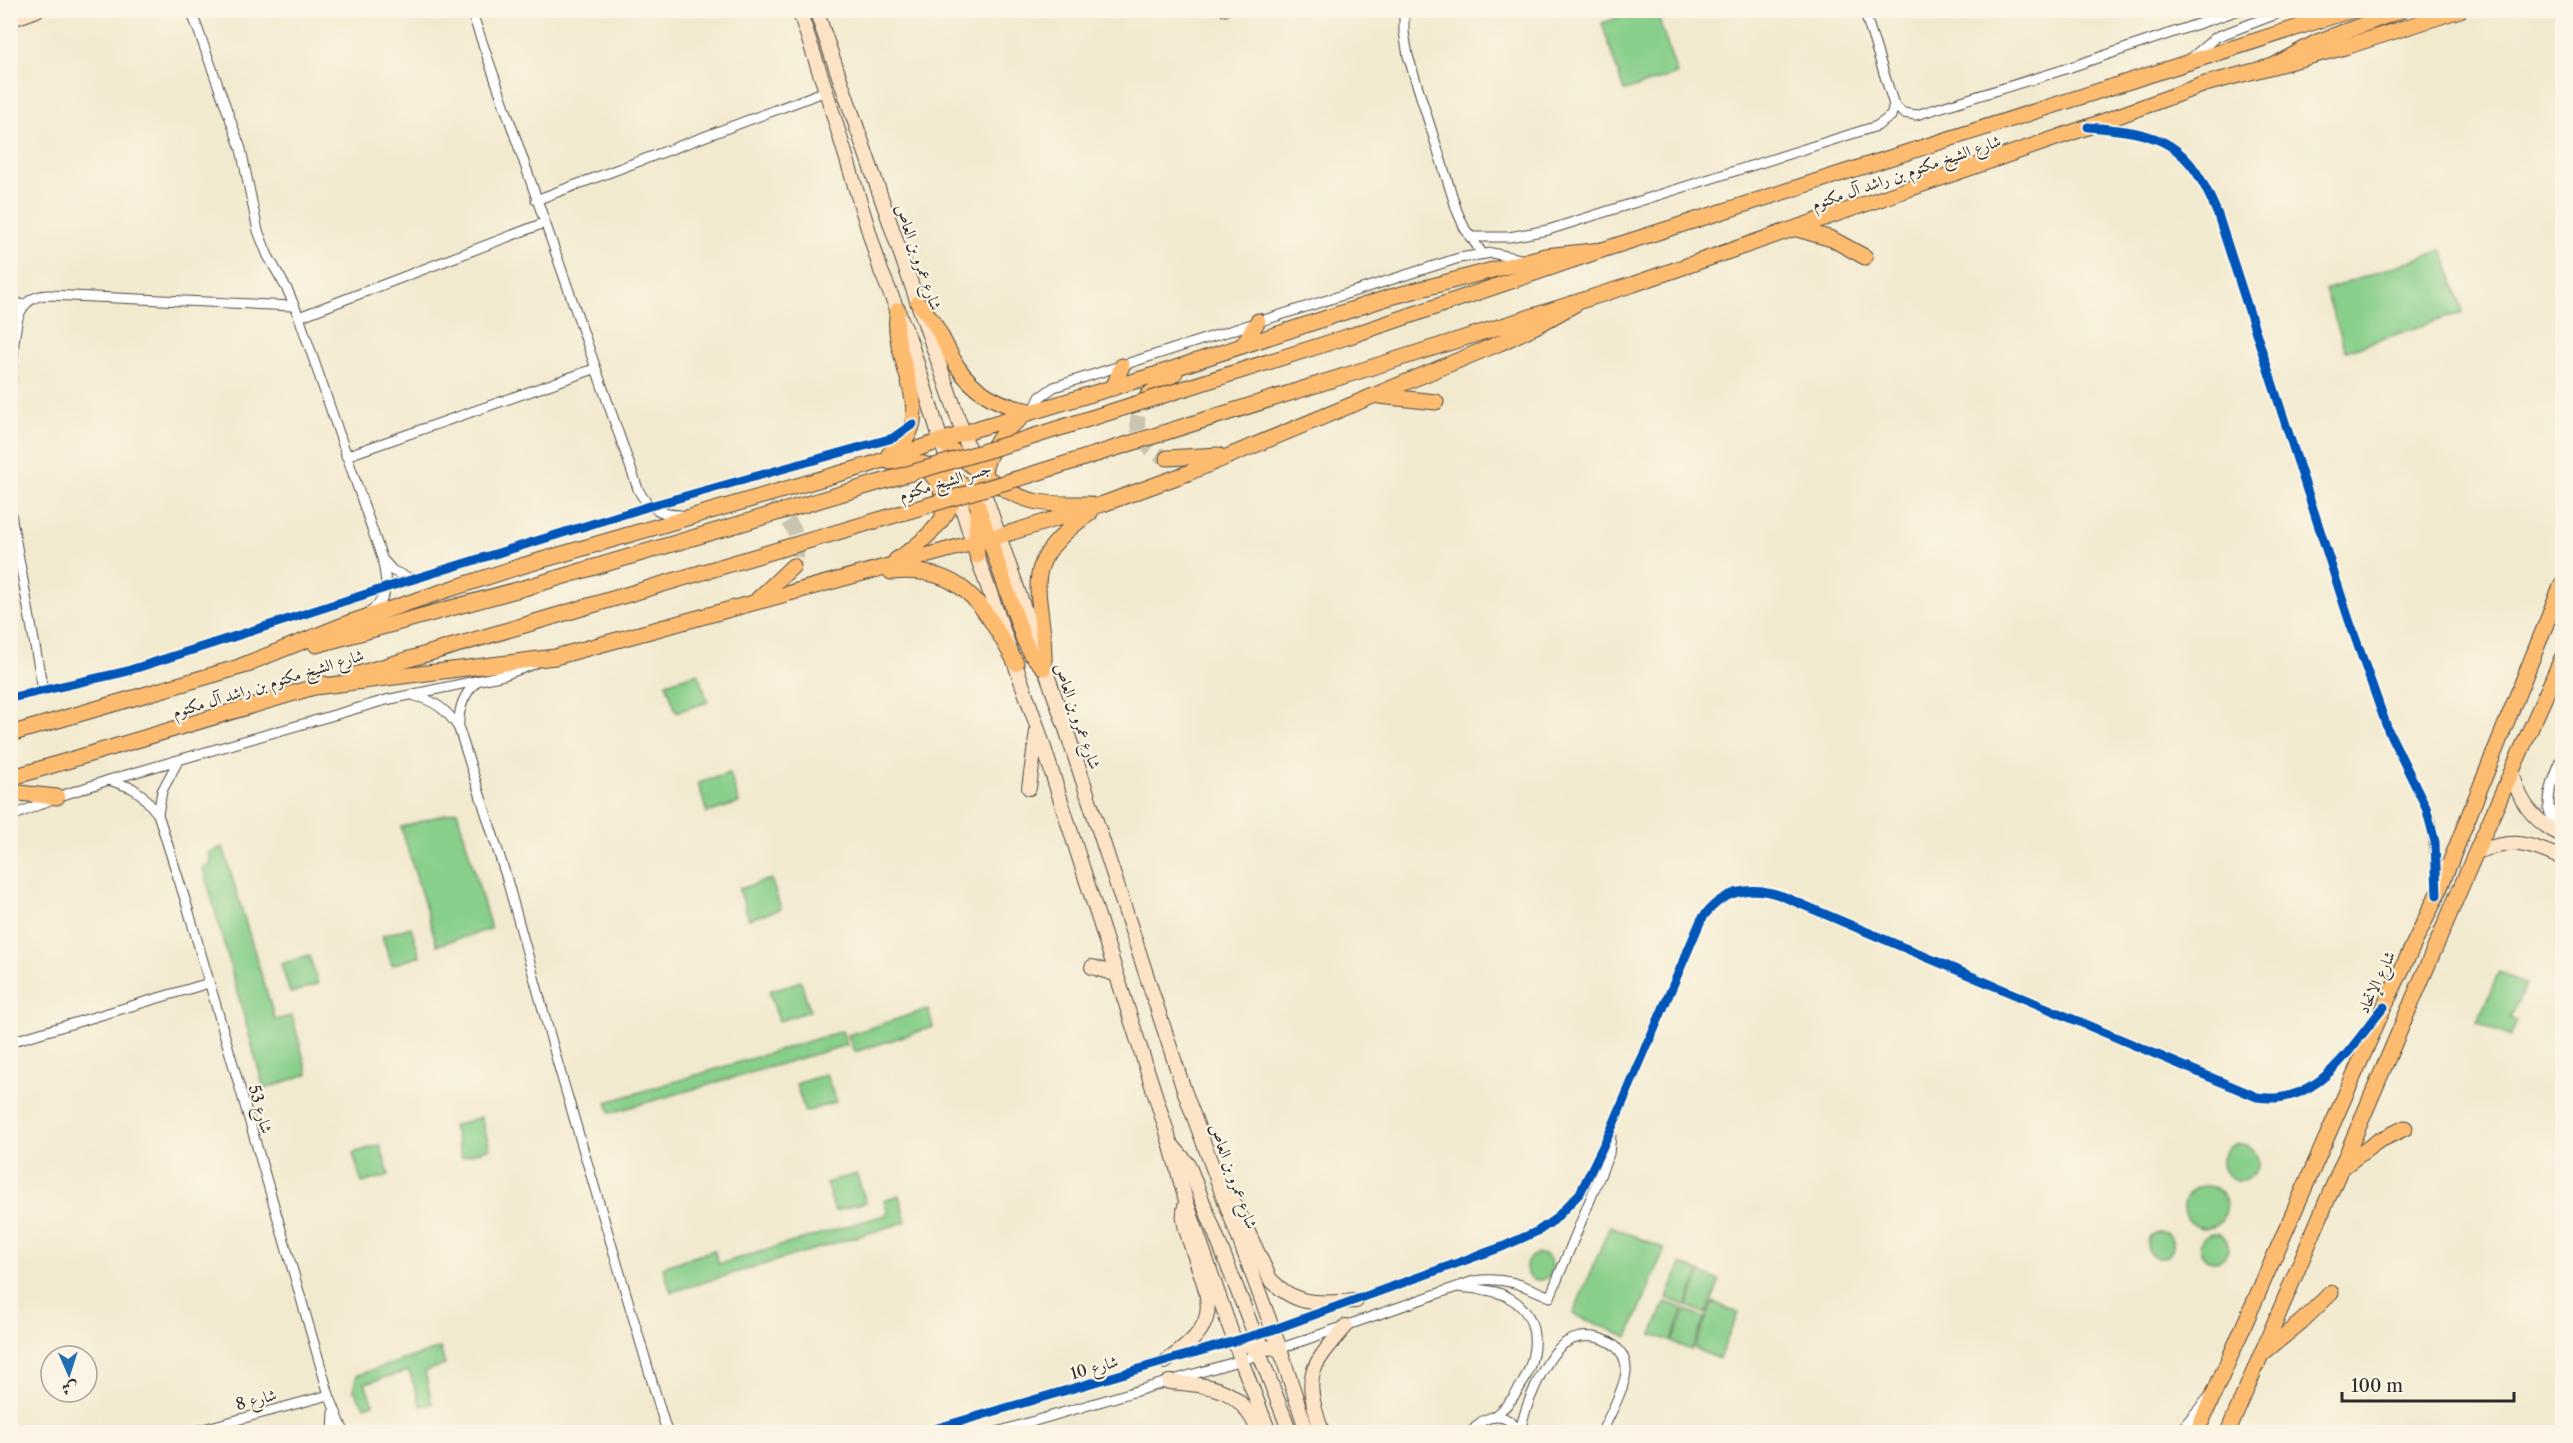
<svg xmlns="http://www.w3.org/2000/svg" width="2573" height="1443" viewBox="0 0 2573 1443" font-family="'Libre Caslon Text',Amiri,serif">
  <rect width="100%" height="100%" fill="#fcf5e5"/>
  <filter id="ink" filterUnits="userSpaceOnUse"><feTurbulence type="fractalNoise" baseFrequency=".0167" numOctaves="2"/><feDisplacementMap in="SourceGraphic" scale="12" xChannelSelector="R" yChannelSelector="G"/><feConvolveMatrix kernelMatrix="1 2 1 2 8 2 1 2 1" color-interpolation-filters="sRGB"/></filter>
  <filter id="wash" filterUnits="userSpaceOnUse"><feTurbulence type="fractalNoise" baseFrequency=".008" numOctaves="4" result="noise"/><feDisplacementMap in="SourceGraphic" scale="24" xChannelSelector="R" yChannelSelector="G"/><feGaussianBlur stdDeviation="1.35" result="paint"/><feColorMatrix in="noise" values="0 0 0 0 0 0 0 0 0 0 0 0 0 0 0 0 0 1.4 0 .05"/><feComposite in="paint" operator="in"/></filter>
  <g filter="url(#wash)">
    <rect width="100%" height="100%" fill="#f2eacf"/>
    <g fill="#88cf8a" stroke="#5a7d5a" stroke-width="1.5">
      <polygon points="1639,11 1656,11 1677,74 1624,91 1602,23"/>
      <polygon points="2443,250 2463,312 2346,351 2325,290"/>
      <polygon points="698,673 708,702 676,712 666,683"/>
      <polygon points="730,773 739,803 707,813 698,783"/>
      <polygon points="457,811 491,929 437,945 401,827"/>
      <polygon points="223,847 275,1020 292,1016 308,1074 264,1089 203,867 212,864 208,853"/>
      <polygon points="771,879 781,909 749,919 739,889"/>
      <polygon points="411,927 420,956 392,965 382,936"/>
      <polygon points="309,955 318,984 290,993 281,964"/>
      <polygon points="2499,972 2526,985 2510,1018 2517,1021 2510,1037 2477,1022"/>
      <polygon points="801,981 810,1011 779,1021 769,991"/>
      <polygon points="928,1009 933,1027 854,1052 848,1035"/>
      <polygon points="842,1031 847,1045 610,1113 607,1102"/>
      <polygon points="826,1074 836,1102 805,1112 796,1084"/>
      <polygon points="481,1117 490,1148 462,1157 453,1126"/>
      <circle cx="2240" cy="1162" r="18"/>
      <polygon points="380,1145 389,1175 362,1183 353,1153"/>
      <polygon points="856,1174 866,1202 835,1211 826,1183"/>
      <circle cx="2205" cy="1207" r="21"/>
      <polygon points="899,1195 906,1222 671,1292 663,1267 714,1250 719,1264 888,1214 884,1200"/>
      <polygon points="1610,1226 1665,1249 1628,1337 1573,1314"/>
      <circle cx="2160" cy="1245" r="13"/>
      <circle cx="2214" cy="1247" r="14"/>
      <circle cx="1539" cy="1267" r="13"/>
      <polygon points="1681,1264 1700,1272 1686,1306 1667,1298"/>
      <polygon points="1701,1273 1720,1281 1706,1314 1687,1306"/>
      <polygon points="1666,1302 1684,1309 1671,1341 1652,1334"/>
      <polygon points="1713,1302 1738,1313 1719,1359 1694,1348"/>
      <polygon points="1686,1310 1705,1318 1691,1350 1672,1342"/>
      <polygon points="440,1348 445,1365 425,1371 432,1404 421,1406 409,1371 365,1383 373,1404 364,1406 353,1389 357,1375"/>
    </g>
  </g>
  <g filter="url(#ink)">
    <g fill="none" stroke-linecap="round" stroke-linejoin="round">
      <g stroke="#cac4ae" stroke-width="15" stroke-dasharray="15 8" stroke-linecap="butt">
        <path d="M1148,395c-20,25 -10,53 19,63"/>
        <path d="M769,508c25,10 35,33 24,58"/>
      </g>
      <g stroke="#494844" stroke-width="11">
        <g id="minor">
          <path d="M191,10l50,139 17,82 10,25 20,35 11,26 83,241c4,22 10,39 -12,53"/>
          <path d="M471,10l167,479c9,19 23,26 43,26"/>
          <polyline points="1225,10 1225,11"/>
          <polyline points="1404,10 1404,32 1408,56 1457,211 1465,229 1482,253"/>
          <polyline points="1864,10 1894,105 1903,113 1916,115 2056,72 2239,10"/>
          <polyline points="2189,60 2216,37 2287,10"/>
          <path d="M2093,128c73,5 97,19 125,87l131,405 39,110 38,77 6,18 5,60"/>
          <polyline points="536,200 826,91"/>
          <polyline points="1470,237 1509,237 1548,230 1877,126 1891,116 1894,105"/>
          <polyline points="10,299 24,306"/>
          <polyline points="299,317 544,223"/>
          <path d="M10,392c2,-17 3,-69 11,-81 6,-11 16,-16 28,-16l245,11"/>
          <polyline points="1033,412 1040,397 1054,387 1459,258 1492,253 1525,260"/>
          <polyline points="346,456 594,369"/>
          <polyline points="10,509 43,690"/>
          <polyline points="384,561 393,571 412,579"/>
          <path d="M476,682c-13,14 -18,27 -17,47l47,147 52,188 109,368"/>
          <path d="M415,696c18,4 33,15 43,31"/>
          <polyline points="10,698 124,672 388,587 650,506 893,438 909,428"/>
          <polyline points="109,780 132,788 142,795 158,814 188,909 329,1395 344,1432"/>
          <polyline points="2548,808 2562,817"/>
          <polyline points="158,814 162,791 178,761"/>
          <polyline points="10,817 57,797 109,780 386,700 504,675 534,664"/>
          <path d="M2554,831c-10,-31 -4,-43 8,-73"/>
          <polyline points="10,1042 209,983"/>
          <path d="M1458,1287c16,2 35,2 50,10 49,26 21,95 -15,120"/>
          <path d="M1276,1350l198,-69c29,-5 50,4 76,16l59,-143 2,-19"/>
          <polyline points="192,1432 329,1395"/>
          <polyline points="333,1432 334,1412"/>
          <path d="M924,1432l348,-102 230,-83 36,-16 16,-11 26,-27 30,-61 91,-212c20,-29 48,-36 81,-24l475,201c59,10 85,-40 118,-79"/>
          <polyline points="997,1432 1262,1354"/>
          <path d="M1472,1432c12,-19 36,-21 47,0"/>
          <path d="M1520,1432c4,-23 23,-70 41,-86 23,-20 67,-7 65,26 -2,18 -17,44 -24,60"/>
        </g>
      </g>
      <g stroke="#494844" stroke-width="14">
        <polyline id="tertiary" points="2181,1432 2210,1398"/>
      </g>
      <g stroke="#494844" stroke-width="16">
        <g id="secondary">
          <polyline points="799,10 826,91 881,271 909,338 977,556 1037,726 1167,1132 1186,1201 1241,1360 1269,1432"/>
          <polyline points="816,10 1065,726 1184,1090 1280,1349 1307,1432"/>
          <polyline points="10,20 37,10"/>
          <path d="M2513,774c6,29 23,49 49,61"/>
          <polyline points="1029,788 1037,731"/>
          <path d="M2476,852c40,-14 49,-9 86,6"/>
          <polyline points="1092,967 1115,974"/>
          <polyline points="1172,1145 1188,1164 1255,1335 1264,1347 1280,1349"/>
          <path d="M1232,1198l38,81c27,29 50,24 86,22"/>
          <polyline points="1236,1341 1250,1346 1260,1355 1290,1432"/>
          <path d="M1165,1362c62,-42 44,-61 24,-123 -4,-13 -8,-24 -3,-36"/>
          <path d="M1169,1382c46,4 70,5 90,50"/>
          <path d="M1322,1432c-19,-57 -14,-62 24,-106"/>
        </g>
      </g>
      <g stroke="#494844" stroke-width="17">
        <g id="primary">
          <polyline points="1797,229 1832,239 1865,257"/>
          <path d="M918,303c19,19 26,41 39,63 17,26 44,40 73,45"/>
          <polyline points="1350,336 1602,250 2352,10"/>
          <polyline points="1242,346 1258,321"/>
          <polyline points="1363,370 1634,284 2088,127 2205,84 2345,47 2460,10"/>
          <polyline points="1113,388 1122,366"/>
          <polyline points="1148,395 1175,373"/>
          <polyline points="1379,396 1436,402"/>
          <path d="M940,441c31,22 60,54 98,61 17,3 34,2 51,2"/>
          <path d="M889,454c56,-33 -2,-96 9,-144"/>
          <polyline points="1167,458 1218,455"/>
          <path d="M890,462c36,-4 71,12 88,44l46,134 7,14 13,14"/>
          <path d="M923,467c16,12 22,26 20,47"/>
          <path d="M982,481c4,-26 17,-48 38,-62"/>
          <polyline points="977,556 976,530 978,510"/>
          <path d="M896,560c27,-17 51,-39 62,-70"/>
          <path d="M891,572c73,-7 93,35 125,91"/>
          <polyline points="758,599 793,566"/>
          <polyline points="316,645 524,588"/>
          <polyline points="241,666 351,622 435,594 518,567 869,465 979,428 1151,376 1387,298 1545,256 1602,250"/>
          <path d="M1044,668c3,-77 -34,-99 46,-155"/>
          <polyline points="355,675 535,622"/>
          <polyline points="315,687 555,657 1013,532 1103,504 1188,473 1500,343 1540,324 1577,303"/>
          <polyline points="10,734 250,664"/>
          <polyline points="10,778 324,684"/>
          <polyline points="10,792 57,797"/>
        </g>
      </g>
      <g stroke="#494844" stroke-width="17">
        <g id="trunk">
          <polyline points="2273,66 2317,42 2402,10"/>
          <polyline points="2344,1166 2378,1141 2405,1128"/>
          <polyline points="2263,1353 2301,1322 2331,1293"/>
          <polyline points="2197,1432 2384,1007 2437,895 2562,584"/>
          <polyline points="2228,1432 2476,852 2562,658"/>
        </g>
      </g>
      <use href="#minor" stroke="#fff" stroke-width="9"/>
      <use href="#tertiary" stroke="#fff" stroke-width="12"/>
      <use href="#secondary" stroke="#fee4c6" stroke-width="14"/>
      <use href="#primary" stroke="#fdbc70" stroke-width="15"/>
      <use href="#trunk" stroke="#fdbc70" stroke-width="15"/>
      <g stroke="#494844" stroke-width="17" stroke-linecap="butt">
        <g id="primary-bridge">
          <polyline points="524,588 1022,440 1350,336"/>
          <polyline points="535,622 1030,475 1363,370"/>
        </g>
      </g>
      <use href="#primary-bridge" stroke="#fdbc70" stroke-width="15"/>
      <g stroke="#fcf5e5" stroke-width="13">
        <g id="cycleway">
          <path d="M2088,127c76,6 100,15 130,88l131,405 39,110 38,77 9,35 2,53"/>
          <polyline points="10,698 124,672 388,587 650,506 893,438 913,424"/>
          <path d="M924,1432l348,-102 230,-83 36,-16 16,-11 26,-27 30,-61 91,-212c20,-29 48,-36 81,-24l475,201c62,10 92,-49 127,-90"/>
        </g>
      </g>
      <use href="#cycleway" stroke="#0057b8" stroke-width="9"/>
    </g>
  </g>
  <g text-anchor="middle" dominant-baseline="central" stroke-width="4.5" stroke-linejoin="round" paint-order="stroke">
    <g font-size="16" fill="#2b2b2b" stroke="#fcf5e5">
      <text transform="translate(1906 172) rotate(-19)">شارع الشيخ مكتوم بن راشد آل مكتوم</text>
      <text transform="translate(919 257) rotate(71)">شارع عمرو بن العاص</text>
      <text transform="translate(945 481) rotate(-17)">جسر الشيخ مكتوم</text>
      <text transform="translate(268 683) rotate(-17)">شارع الشيخ مكتوم بن راشد آل مكتوم</text>
      <text transform="translate(1078 716) rotate(71)">شارع عمرو بن العاص</text>
      <text transform="translate(2376 982) rotate(-65)">شارع الإتحاد</text>
      <text transform="translate(261 1109) rotate(74)">شارع 53</text>
      <text transform="translate(1234 1176) rotate(70)">شارع عمرو بن العاص</text>
      <text transform="translate(1094 1367) rotate(-16)">شارع 10</text>
      <text transform="translate(256 1399) rotate(-15)">شارع 8</text>
    </g>
  </g>
  <rect width="2573" height="1443" fill="none" stroke="#fcf5e5" stroke-width="36"/>
  <g transform="translate(69 1374) rotate(177)"><circle r="28" fill="#fcf5e5" stroke="#a8a49b" stroke-width="1.5"/>
  <path d="M0-4.5L10 22L0 15L-10 22Z" fill="#1f6fb2"/>
  <text y="-9" font-size="16" font-weight="bold" text-anchor="middle" fill="#2b2b2b">ش</text>
  </g>
  <path d="M2342 1392v9h172v-9" fill="none" stroke="#2b2b2b" stroke-width="3"/>
  <text x="2351" y="1392" font-size="18" fill="#2b2b2b" stroke="#fcf5e5" stroke-width="4.5" paint-order="stroke">100 m</text>
</svg>
